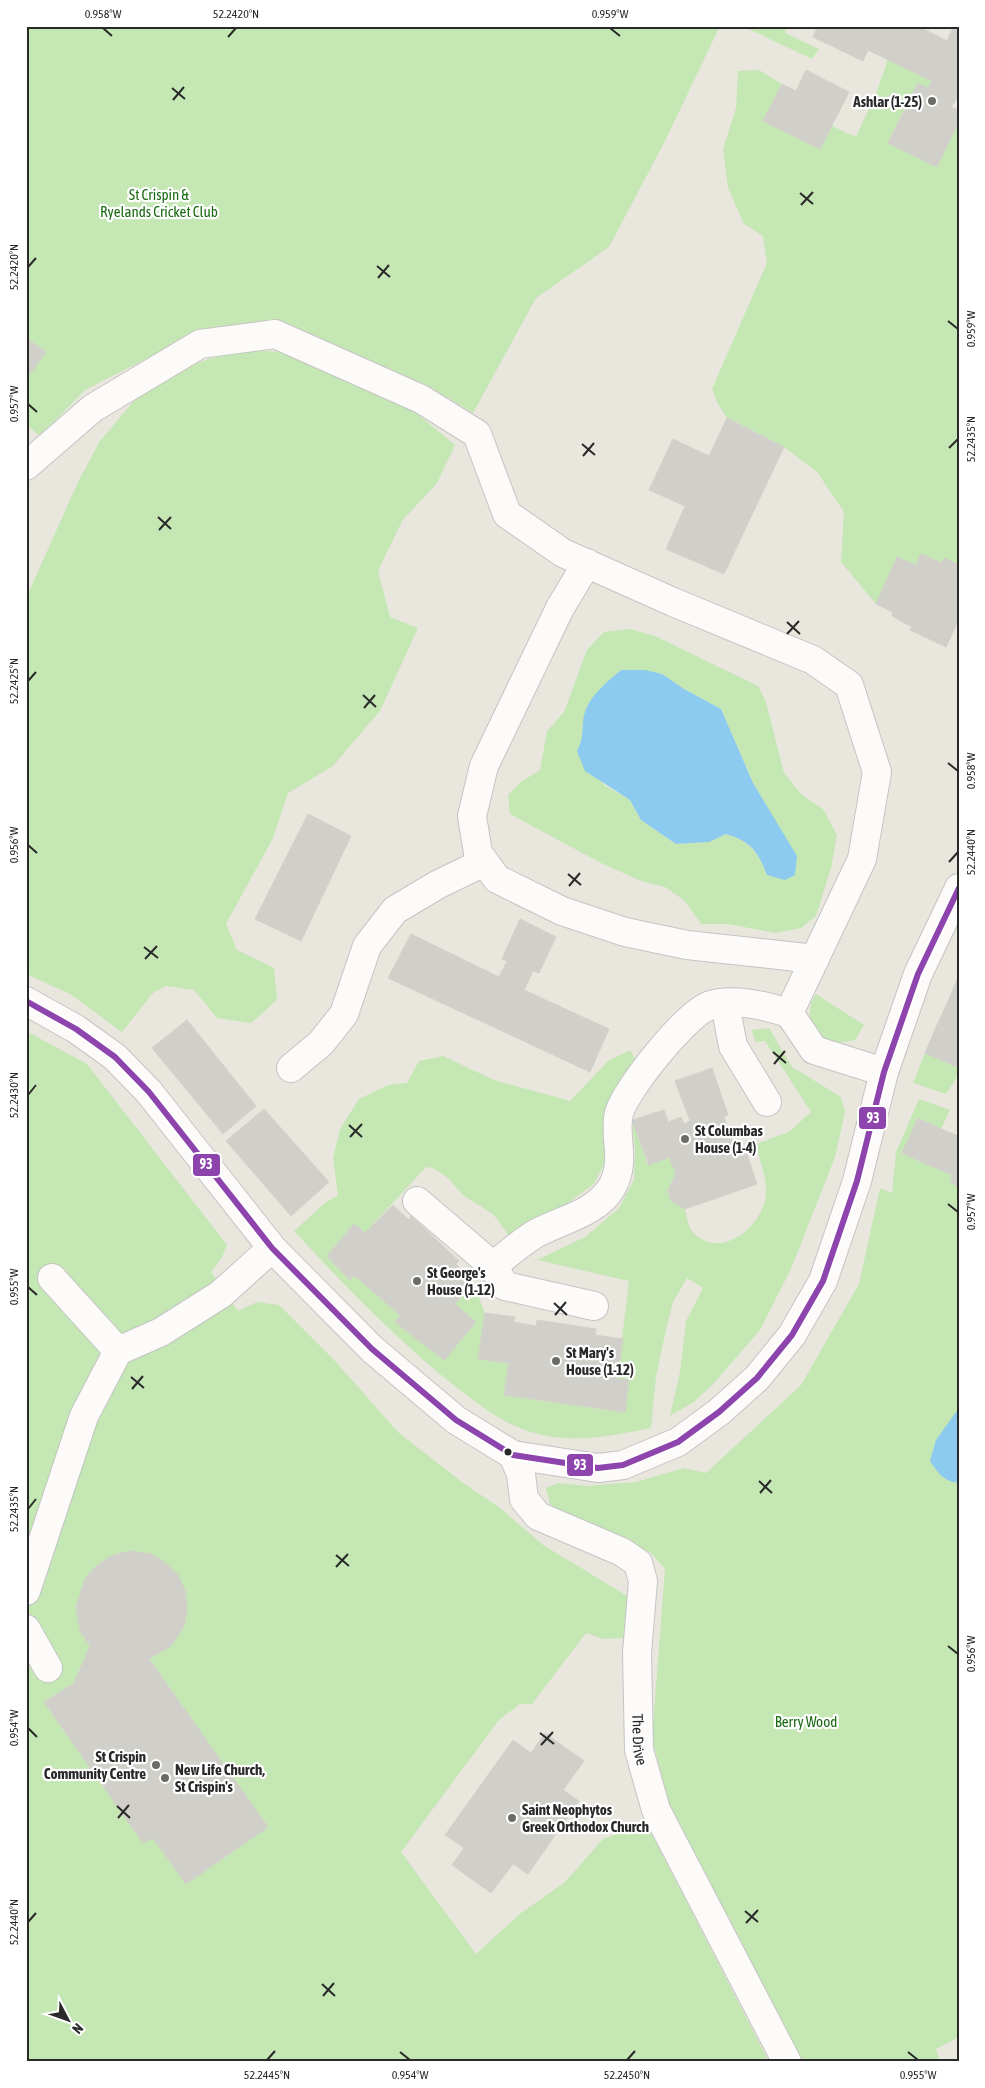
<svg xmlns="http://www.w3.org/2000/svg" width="985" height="2088" viewBox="0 0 985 2088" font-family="'Asap Condensed',sans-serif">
  <rect width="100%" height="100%" fill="#e9e6de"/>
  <g fill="#c4e7b4" fill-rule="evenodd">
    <polygon points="26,26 720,26 665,141 609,247 536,298 473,413 427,385 364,362 265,322 187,338 85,390 40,436 26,425"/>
    <polygon points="742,26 788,26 785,33 819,49 812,59"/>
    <polygon points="888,59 932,81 928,88 917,84 888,143 959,121 959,565 944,559 942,563 921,554 916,565 897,558 876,604 841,562 844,512 817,472 784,447 727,418 718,404 712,389 767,263 763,236 744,224 728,188 723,149 736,108 738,71 759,70 782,84 764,121 820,149 832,126 856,137 877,91"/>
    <polygon points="257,350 290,353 383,394 417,414 455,445 437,483 402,521 378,571 390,617 418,628 380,711 333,766 288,793 273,838 226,924 237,950 274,968 277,1000 251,1023 217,1018 194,990 166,986 153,993 122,1032 70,994 26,974 26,598 79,480 100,441 143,390 168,374 211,358"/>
    <path d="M630,629l25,7 103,50 8,16 18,71 18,22 21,14 14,26 -6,33 -15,48 -15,12 -25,5 -49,-9h-26l-16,-23 -20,-14 -24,-6 -42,-19 -89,-48 -2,-19 13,-13 19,-12 7,-39 17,-19 23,-62 17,-18zM662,674l22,15 37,20 32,74 43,73 -29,19c-9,-24 -17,-34 -42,-41l-16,8 -33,2 -35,-24 -11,-20 -26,-15 -27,-34 7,-12 2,-31 24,-29z"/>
    <path d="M816,994l48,31 -9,15c-26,6 -32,1 -46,-20l2,-17z"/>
    <path d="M769,1028l23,39 49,30 4,15 -10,45 -44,112 -31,61 -46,53 -20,19 -24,14 10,-44 6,-51 17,-33 -16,-10 -14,24 -7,28 -10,46 -5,52c-45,9 -87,18 -131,0 -23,-8 -45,-27 -64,-41 -59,-47 -111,-101 -162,-156l31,-28 13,-8 -5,-37 7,-29 19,-30 29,-14 19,-2 12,-22 24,-5 51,24 76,21 38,-40 22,-11 6,10 -31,81v21l-11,22 -37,27 -47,26 -17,-23 -29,-18 -16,-18 -15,-10 -7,-1 -61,66 -11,-9 -27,32 23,23 4,-4 46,40 -4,7 48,38 32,-38 -21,-18 18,-21 12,30 -6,46 30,4 -5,32 120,17 5,-31 -12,-2 12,-98 -92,-21 48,-23 34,-29 15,-28 1,-30 -3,-30 16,45 21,-8 7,16 -8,17 3,11 14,8c2,7 3,18 7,22 28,32 72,-5 74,-38 1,-15 -7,-34 -10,-49l33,-12 22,-20 -46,-71 -10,1 -3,-12z"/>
    <polygon points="26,1031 87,1064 227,1245 222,1257 211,1272 238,1311 257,1302 279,1305 335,1361 399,1433 462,1482 500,1508 543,1545 629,1597 626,1638 603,1639 586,1633 532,1704 520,1704 499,1720 401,1852 476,1954 521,1913 565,1882 603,1839 646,1823 769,2062 26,2062"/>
    <polygon points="925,1053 959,1068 959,1074 946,1094 913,1083"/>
    <polygon points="919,1099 950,1110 941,1129 918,1119 902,1153 953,1175 950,1182 959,1187 959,2037 936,2049 940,2062 798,2062 741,1941 670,1807 652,1738 665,1569 650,1552 567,1517 550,1504 546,1488 559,1483 587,1486 636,1482 684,1468 706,1473 801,1385 859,1284 880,1188 892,1193 896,1152"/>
  </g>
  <g fill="#8ccaf0">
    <path d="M621,670h24l17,4 22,15 37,20 32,74 44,73 -2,19 -10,5 -18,-5c-9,-24 -17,-34 -41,-41l-17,8 -33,2 -35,-24 -11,-20 -45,-29 -8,-20c9,-16 3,-27 9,-42 6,-15 23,-29 35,-39z"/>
    <path d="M959,1408v75c-15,-1 -21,-10 -29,-22l6,-21z"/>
  </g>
  <g fill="#d1cfc9" stroke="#d3d1ca">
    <polygon points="818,26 918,26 947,41 954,26 959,26 959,95 951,107 959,110 959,121 937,167 888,143 918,83 928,88 932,81 868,50 863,61 813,37"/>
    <polygon points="806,70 849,92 820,149 763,121 782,84 796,91"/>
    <polygon points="26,338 46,352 26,379"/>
    <polygon points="727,418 784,447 724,574 666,549 685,506 649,490 673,439 709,456"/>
    <polygon points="921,554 942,563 944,558 959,565 959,619 946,647 910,630 912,627 892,616 893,612 876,604 897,557 916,565"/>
    <polygon points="308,814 351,836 301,941 255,919"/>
    <polygon points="520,919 556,937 539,973 533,971 524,990 609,1029 590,1072 388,978 411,934 499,977 507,961 502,959"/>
    <polygon points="959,975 959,1003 949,999"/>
    <polygon points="949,999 959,1003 959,1035 937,1025"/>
    <polygon points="187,1020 256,1106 223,1134 152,1048"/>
    <polygon points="937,1025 959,1035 959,1068 925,1053"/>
    <polygon points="712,1068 728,1115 724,1117 737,1157 747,1154 757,1184 685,1209 671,1201 668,1190 676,1173 669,1157 649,1165 632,1120 664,1110 668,1122 681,1117 684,1124 690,1121 675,1081"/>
    <polygon points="264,1109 329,1182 291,1216 226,1141"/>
    <polygon points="918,1118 941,1129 926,1164 902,1153"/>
    <polygon points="941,1129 959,1136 959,1161 953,1175 926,1164"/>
    <polygon points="959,1161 959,1187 950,1182"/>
    <polygon points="393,1205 409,1220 411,1216 459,1261 456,1264 473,1283 455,1304 476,1322 444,1360 395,1322 400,1315 354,1275 350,1280 327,1256 354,1224 365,1233"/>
    <polygon points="485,1313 515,1317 514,1322 536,1326 537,1320 596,1329 595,1335 623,1339 617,1379 629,1380 625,1412 504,1395 509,1363 478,1359"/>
    <polygon points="130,1551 151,1554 163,1561 178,1575 185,1591 187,1609 184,1627 171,1646 149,1659 268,1827 186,1884 153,1838 143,1843 44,1702 74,1683 90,1646 80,1631 76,1607 85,1579 95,1567 111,1556"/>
    <polygon points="545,1733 584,1761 563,1790 579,1801 528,1874 513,1864 491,1893 452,1865 464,1848 445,1835 513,1740 531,1753"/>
  </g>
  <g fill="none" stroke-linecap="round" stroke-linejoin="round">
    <g stroke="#c5c4c4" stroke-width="30">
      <g id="minor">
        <polyline points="26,466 93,408 200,344 275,334 421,399 477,434 507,514 563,553 673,602 813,660 849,685 877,772 862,859 789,1013 814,1050 884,1072"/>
        <polyline points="587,563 560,608 484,766 472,816 478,853 497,879 562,911 625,932 687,945 815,959"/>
        <polyline points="26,1001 76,1029 115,1057 149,1092 272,1248 372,1349 456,1420 513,1455 598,1468 623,1465 678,1442 719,1412 757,1378 792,1335 823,1281 857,1181 884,1072 918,974 959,888"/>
        <polyline points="725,1004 733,1046 767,1102"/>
        <polyline points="291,1068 321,1043 344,1014 367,946 395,910 437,885 484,862"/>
        <polyline points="417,1201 493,1266 505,1286 594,1306"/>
        <path d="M493,1266c14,-11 27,-23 42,-32 25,-14 61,-20 77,-47 15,-27 1,-51 7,-74 7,-24 68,-101 92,-108 25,-7 55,1 78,8"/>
        <polyline points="52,1278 118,1351"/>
        <path id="s1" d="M513,1455l8,19 3,25 14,17 84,36 16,11 5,18 -6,72 2,97 17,60 131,252"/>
        <polyline points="26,1591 84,1416 118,1351 161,1332 221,1294 272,1248"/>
        <polyline points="26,1629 48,1668"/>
      </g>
    </g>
    <use href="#minor" stroke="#fcfbfa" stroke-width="28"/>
    <g stroke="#fff" stroke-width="10">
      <polyline id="bus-1" points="26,1001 76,1029 115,1057 149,1092 272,1248 372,1349 456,1420 513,1455 598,1468 623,1465 678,1442 719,1412 757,1378 792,1335 823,1281 857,1181 884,1072 918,974 959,888"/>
    </g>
    <use href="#bus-1" stroke="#8e44ad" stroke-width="6"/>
  </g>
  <path fill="none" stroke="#292929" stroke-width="2" d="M103,28l9,8M610,28l10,8M228,37l8,-9M172,88l13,11M173,100l11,-13M800,193l13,11M801,205l12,-13M377,266l13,11M28,267l8,-9M378,278l11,-13M948,321l10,8M28,404l9,8M582,444l13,11M949,448l9,-9M583,456l11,-13M158,517l13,12M159,530l12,-13M787,622l13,12M787,634l12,-13M28,681l8,-9M363,695l13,12M364,708l11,-13M948,763l10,8M28,845l9,8M949,862l9,-10M568,874l13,11M569,886l11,-13M144,947l14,11M145,959l12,-13M773,1052l13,11M774,1064l11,-13M28,1095l8,-10M349,1125l13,12M350,1137l12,-13M948,1204l10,8M28,1287l9,8M554,1303l13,12M555,1315l11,-13M131,1377l13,11M132,1389l11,-13M759,1481l13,12M760,1493l11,-13M28,1509l8,-10M336,1555l13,11M336,1567l12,-13M948,1646l10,8M28,1728l9,9M540,1733l14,11M541,1745l12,-13M117,1806l13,12M118,1818l11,-13M745,1911l13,11M28,1922l8,-9M746,1923l12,-13M322,1984l13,12M323,1996l11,-13M400,2052l10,8M908,2052l10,8M267,2060l8,-9M627,2060l8,-9"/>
  <g fill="#6c6b68" stroke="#fff" stroke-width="2">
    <circle cx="932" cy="101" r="5"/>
    <circle cx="685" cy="1139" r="5"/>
    <circle cx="417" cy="1281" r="5"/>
    <circle cx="556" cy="1361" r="5"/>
    <circle cx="156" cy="1765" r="5"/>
    <circle cx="165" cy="1778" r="5"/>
    <circle cx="512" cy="1818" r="5"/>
  </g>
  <circle fill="#292929" stroke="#fff" stroke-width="2" cx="508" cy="1452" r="4.5"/>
  <g text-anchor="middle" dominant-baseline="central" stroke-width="4.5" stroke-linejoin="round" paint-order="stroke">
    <g font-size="15" font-weight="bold" fill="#292929" stroke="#fff" text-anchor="start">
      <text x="922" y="101" text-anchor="end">Ashlar (1-25)</text>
      <text x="695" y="1130">St Columbas<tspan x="695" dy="17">House (1-4)</tspan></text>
      <text x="427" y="1272">St George's<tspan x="427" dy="17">House (1-12)</tspan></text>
      <text x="566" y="1352">St Mary's<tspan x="566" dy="17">House (1-12)</tspan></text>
      <text x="146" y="1756" text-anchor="end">St Crispin<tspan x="146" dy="17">Community Centre</tspan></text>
      <text x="175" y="1769">New Life Church,<tspan x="175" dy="17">St Crispin's</tspan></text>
      <text x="522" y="1809">Saint Neophytos<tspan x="522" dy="17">Greek Orthodox Church</tspan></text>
    </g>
    <g font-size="15" fill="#1c6b14" stroke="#fff">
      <text x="159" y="194">St Crispin &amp;<tspan x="159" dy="17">Ryelands Cricket Club</tspan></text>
      <text x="806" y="1721">Berry Wood</text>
    </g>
    <g font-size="15" fill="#292929" stroke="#fff">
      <text stroke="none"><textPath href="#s1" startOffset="356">The Drive</textPath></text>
    </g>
  </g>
  <g stroke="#fff" stroke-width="2">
    <rect x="858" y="1106" width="29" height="24" rx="5" fill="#8e44ad"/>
    <rect x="192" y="1153" width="29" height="24" rx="5" fill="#8e44ad"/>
    <rect x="566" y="1453" width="28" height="24" rx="5" fill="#8e44ad"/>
  </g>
  <g font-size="14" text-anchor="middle" font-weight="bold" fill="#fff">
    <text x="873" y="1123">93</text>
    <text x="206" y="1169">93</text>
    <text x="580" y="1470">93</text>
  </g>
  <rect width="985" height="2088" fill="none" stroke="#ffffff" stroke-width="55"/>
  <g transform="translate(68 2020) rotate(131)" stroke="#ffffff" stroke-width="4" paint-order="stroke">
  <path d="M0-4L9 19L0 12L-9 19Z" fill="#292929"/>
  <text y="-8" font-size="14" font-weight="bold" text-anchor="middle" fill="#292929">N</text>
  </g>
  <rect x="28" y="28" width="930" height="2032" fill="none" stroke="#292929" stroke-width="2"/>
  <g font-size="12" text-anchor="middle" fill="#292929">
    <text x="103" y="18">0.958°W</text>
    <text x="236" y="18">52.2420°N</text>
    <text x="610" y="18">0.959°W</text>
    <text transform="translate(14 267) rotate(-90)" y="4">52.2420°N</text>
    <text transform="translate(971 329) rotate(-90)" y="4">0.959°W</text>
    <text transform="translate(14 404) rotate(-90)" y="4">0.957°W</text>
    <text transform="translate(971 439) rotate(-90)" y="4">52.2435°N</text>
    <text transform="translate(14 681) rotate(-90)" y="4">52.2425°N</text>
    <text transform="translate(971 771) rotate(-90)" y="4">0.958°W</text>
    <text transform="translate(14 845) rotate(-90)" y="4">0.956°W</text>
    <text transform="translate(971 852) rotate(-90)" y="4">52.2440°N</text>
    <text transform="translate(14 1095) rotate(-90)" y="4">52.2430°N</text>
    <text transform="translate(971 1212) rotate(-90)" y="4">0.957°W</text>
    <text transform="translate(14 1287) rotate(-90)" y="4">0.955°W</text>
    <text transform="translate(14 1509) rotate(-90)" y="4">52.2435°N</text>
    <text transform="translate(971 1654) rotate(-90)" y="4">0.956°W</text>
    <text transform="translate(14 1728) rotate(-90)" y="4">0.954°W</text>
    <text transform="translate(14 1922) rotate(-90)" y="4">52.2440°N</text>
    <text x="267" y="2079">52.2445°N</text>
    <text x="410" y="2079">0.954°W</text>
    <text x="627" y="2079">52.2450°N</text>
    <text x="918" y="2079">0.955°W</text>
  </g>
</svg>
